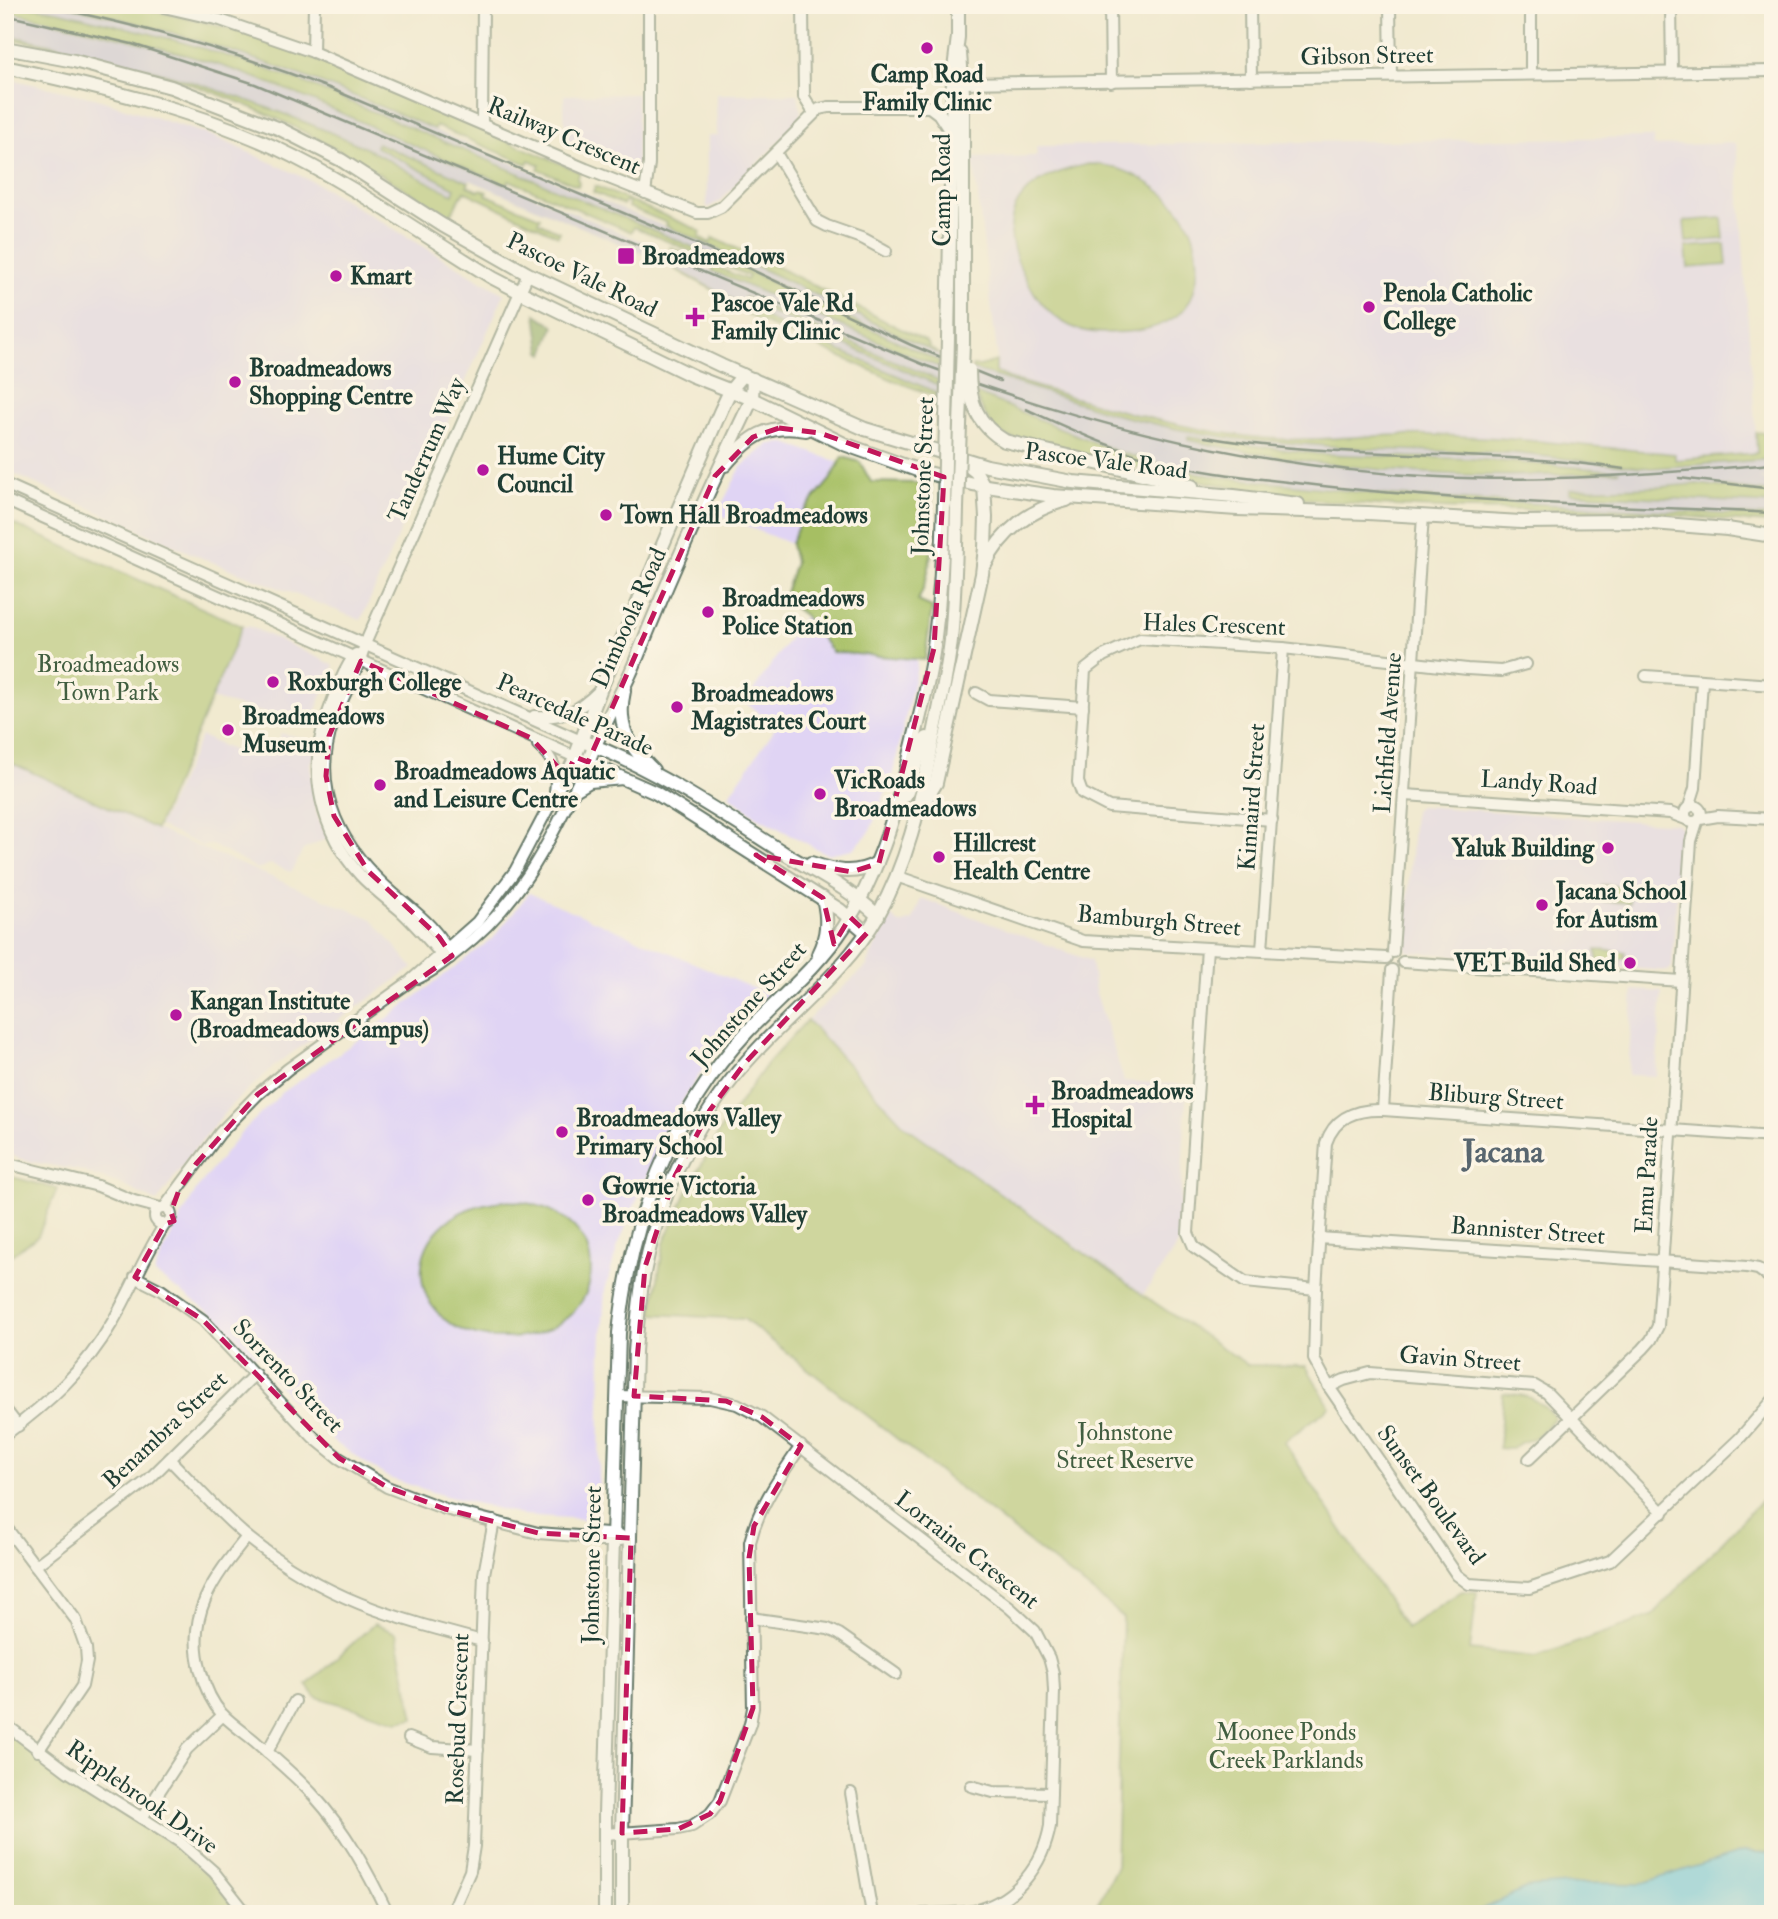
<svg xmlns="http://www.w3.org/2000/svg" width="1778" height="1919" viewBox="0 0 1778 1919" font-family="'IM FELL Double Pica',serif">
  <rect width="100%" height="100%" fill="#fcf5e5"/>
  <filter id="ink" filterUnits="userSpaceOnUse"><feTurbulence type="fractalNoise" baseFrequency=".0143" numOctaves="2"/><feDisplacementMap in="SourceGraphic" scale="14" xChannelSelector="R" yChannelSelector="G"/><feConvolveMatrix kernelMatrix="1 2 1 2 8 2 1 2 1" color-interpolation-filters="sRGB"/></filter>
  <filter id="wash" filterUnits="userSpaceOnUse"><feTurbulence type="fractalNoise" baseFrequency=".00686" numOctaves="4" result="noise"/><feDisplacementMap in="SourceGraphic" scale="28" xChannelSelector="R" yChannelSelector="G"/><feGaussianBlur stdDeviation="1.57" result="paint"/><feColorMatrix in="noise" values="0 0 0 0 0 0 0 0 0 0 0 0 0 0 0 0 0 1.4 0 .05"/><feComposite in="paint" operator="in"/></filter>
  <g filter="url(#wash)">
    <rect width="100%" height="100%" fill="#f1ead0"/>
    <g fill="#e0d4f4">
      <polygon points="5,78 94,98 213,136 316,183 504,294 361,620 202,558 5,470"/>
      <polygon points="637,94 637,175 565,144 564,95"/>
      <polygon points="716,94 798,94 801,113 799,119 783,137 719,202 707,208 707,136 717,136"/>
      <polygon points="1653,137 1653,146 1736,143 1757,453 1675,460 1675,454 1430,435 1317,440 1261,438 1195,427 1116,410 1011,379 996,372 997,352 973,158 1037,156 1036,146"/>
      <polygon points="786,443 838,462 830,480 804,511 791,544 717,514 741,467 769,444"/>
      <polygon points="805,616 832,652 916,659 917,667 892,777 869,833 853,849 827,854 757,817 729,795 776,727 745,702"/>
      <polygon points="249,626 334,665 310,725 211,699 240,627"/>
      <polygon points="280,733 316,741 315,756 310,763 317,815 328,838 303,850 291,872 270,864 258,869 212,845 202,846 159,826 201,736 238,753 280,745"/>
      <polygon points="5,760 156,829 372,919 413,968 279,1062 231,1105 191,1154 157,1202 120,1184 78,1170 27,1161 5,1153"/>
      <polygon points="1419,806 1677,824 1681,828 1672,967 1668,971 1578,964 1571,954 1563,963 1493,958 1487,950 1478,957 1409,952 1405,947 1414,810"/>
      <polygon points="529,893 769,995 710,1058 671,1119 618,1245 605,1290 601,1351 598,1520 524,1515 442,1495 389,1478 334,1442 288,1396 269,1374 270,1366 259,1355 253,1356 221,1320 155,1274 155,1270 173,1232 198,1187 242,1132 282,1093 368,1033 493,938"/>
      <polygon points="921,898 1091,961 1095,990 1124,1081 1187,1085 1178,1245 1143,1295 904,1125 807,1020 867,966 873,950 891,916 900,924 913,920"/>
      <polygon points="1633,990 1662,992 1656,1076 1628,1075"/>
    </g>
    <g fill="#c4c0db" fill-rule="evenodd">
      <polygon points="20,5 61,5 106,15 178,34 284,67 711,246 939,354 939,361 740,267 388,117 210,50 150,33"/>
      <polygon points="5,11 153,46 222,66 298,96 939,367 938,380 745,297 744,299 759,307 938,385 938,393 780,325 675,267 470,180 468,182 377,144 376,147 456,188 453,194 353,142 311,124 147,69 5,35"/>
      <path d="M972,369l146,46 59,14 115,15 222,9 137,15 122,-9v18l-15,2 15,2v12l-76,-9 -36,3 -91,2v4l203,11v13l-380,-21 -180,-20 -35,-7 -63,-18 -142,-59zM1189,437l129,17 153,5 146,12 -81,4 -155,-5 -145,-20 -48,-10z"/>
    </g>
    <g fill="#a6bf64" stroke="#627e4c" stroke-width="2">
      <path d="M5,5c30,0 61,8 90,15 71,16 141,37 210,63l435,184 199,94v6l-227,-96 2,-4 -45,-20 78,33 2,-4 -115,-49 -3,5 -122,-52 -2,4c-96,-36 -188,-86 -285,-118 -71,-23 -144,-40 -217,-55z"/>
      <path d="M61,5h67l76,17 54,15 70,27 252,108 -3,7 2,3 -1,4 -40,-17 2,-4 -11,-5 -2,4 -91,-38 -1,3 -6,-2c-119,-52 -240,-95 -368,-122z"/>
      <path d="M5,35c117,22 234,58 343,105 36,15 69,39 105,54l2,-6 -79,-41 1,-4 92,39 -2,4 12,5 1,-2 7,3 -1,3 54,22 -2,5 22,10 -2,4 -94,-45 -14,25c-63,-37 -125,-77 -192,-106 -80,-34 -167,-57 -253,-72z"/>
      <path d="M1089,164c35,0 74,23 94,51 13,17 16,41 14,61 -2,16 -8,32 -22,41 -15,10 -32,14 -50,15 -15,1 -32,2 -47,-3 -25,-8 -40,-28 -52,-50 -36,-67 -5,-101 63,-115z"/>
      <polygon points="595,186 694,228 701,232 699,237 710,243 713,238 763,260 927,342 930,348 939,354 775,275 666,226 667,223 628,207 629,202 625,201 623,205 593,192"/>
      <polygon points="1722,218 1724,239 1686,242 1684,221"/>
      <polygon points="1725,244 1727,265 1688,268 1686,247"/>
      <polygon points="675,269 780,325 938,393 937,397 895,381 758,320 741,311 743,306"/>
      <polygon points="745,297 938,380 938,385 759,307 744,299"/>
      <path d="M996,361v11l15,7c82,24 166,51 252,59 57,5 112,-5 169,-3 81,2 162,12 243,19v6l82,-7 -1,-20 17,-2v28l-122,9 -137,-15 -145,-4 -132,-10 -60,-10 -59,-14 -146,-46v-3h8z"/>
      <path d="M973,392l142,59 63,18 35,7 180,20 380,21v6c-50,-2 -99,-9 -148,-11 -102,-3 -205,-1 -307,-12 -105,-12 -208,-39 -311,-63l-15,-10z"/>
      <path d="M1188,437l130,17 153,5 149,12c-144,12 -291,-1 -432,-31z"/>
      <path d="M843,457l17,5 11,20 45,1 15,3c1,41 5,78 -13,115l14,6 -7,53 -93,-8 -28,-37 -21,-16 12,-36 -4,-19 13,-33 26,-31z"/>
      <polygon points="1697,484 1773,493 1773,504 1570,493 1570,489 1661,487"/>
      <polygon points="5,520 242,626 156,829 5,760"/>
      <polygon points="1602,885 1630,887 1629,903 1601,901"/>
      <polygon points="1596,950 1625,952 1624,959 1620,959 1619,967 1598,965"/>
      <polygon points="807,1020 904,1125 1143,1295 1248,1365 1306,1366 1330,1407 1284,1442 1406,1628 1462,1591 1477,1592 1470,1650 1536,1657 1652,1616 1773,1488 1773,1914 1084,1914 1095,1908 1116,1868 1123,1618 1113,1608 744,1319 652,1314 664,1243 687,1192 720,1130 768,1063"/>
      <polygon points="5,1175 57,1189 38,1236 10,1256 5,1253"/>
      <path d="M503,1201c119,1 114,134 4,137 -108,3 -118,-126 -4,-137z"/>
      <path d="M1503,1393c27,2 32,4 51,23v3l-19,19 -15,5 -8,6 -13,-1z"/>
      <polygon points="374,1624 396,1633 414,1718 398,1721 316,1697 307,1685"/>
      <polygon points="5,1731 59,1771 171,1844 215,1882 238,1914 5,1914"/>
    </g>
    <polygon fill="#84a65a" stroke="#527247" stroke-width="2" points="536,314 554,326 544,354 541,352"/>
    <polygon fill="#62c6df" stroke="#40828a" stroke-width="2" points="1745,1851 1773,1854 1773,1914 1472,1914 1530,1887 1584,1883 1640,1884"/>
  </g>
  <g filter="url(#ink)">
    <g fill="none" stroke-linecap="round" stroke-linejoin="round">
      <g stroke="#687a6b" stroke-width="14">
        <g id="minor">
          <polyline points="155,5 220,20 313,52 586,169 697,213 708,213 721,207 819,109 829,107 931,107"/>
          <polyline points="803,5 804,97 814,113"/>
          <polyline points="1110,5 1111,82"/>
          <polyline points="1250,5 1251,79"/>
          <polyline points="1390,5 1391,76"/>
          <polyline points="1531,5 1531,74"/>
          <polyline points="1671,5 1672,72"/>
          <polyline points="313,52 314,5"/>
          <polyline points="963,83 1773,71"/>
          <polyline points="482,124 483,5"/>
          <polyline points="776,153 817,221 827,226 864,239 886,251"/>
          <polyline points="645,193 649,164 649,5"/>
          <polyline points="5,484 581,741"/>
          <polyline points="5,500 575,757 515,871 477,922 409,982 288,1069 258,1094 220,1133 164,1208"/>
          <path d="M356,654c-12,13 -23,45 -29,62 -21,55 -5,117 33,159 12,13 27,24 41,36 14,13 27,28 40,43l5,2"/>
          <polyline points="1646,676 1773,685"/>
          <polyline points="976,693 989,700 1083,707"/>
          <path d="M534,716c31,2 44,-4 66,-26"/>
          <path d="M538,745c16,14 20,25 17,47"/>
          <polyline points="575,791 590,782 623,779"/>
          <polyline points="1405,795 1670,813 1686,819"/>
          <circle cx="1693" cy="814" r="8"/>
          <polyline points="1689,807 1695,788 1702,681"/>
          <polyline points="1700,819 1718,816 1773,819"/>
          <polyline points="1272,820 1109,807 1082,793 1078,782 1085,670 1103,656 1140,639 1283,648 1467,669 1501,671 1526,664"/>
          <polyline points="896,876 1083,941 1386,958"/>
          <polyline points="1207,948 1188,1233 1194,1247 1245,1282 1316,1289"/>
          <polyline points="1262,950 1283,648"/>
          <polyline points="1393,952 1423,516"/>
          <path d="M450,958c-8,-27 -36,-47 -56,-64 -51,-44 -85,-102 -61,-171 9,-27 25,-51 32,-79l163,-370"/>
          <polyline points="1403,962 1681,981"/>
          <path d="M418,978c15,-6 27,-17 40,-27 67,-51 94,-116 130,-189"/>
          <polyline points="1383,1110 1392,970"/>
          <path d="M1773,1137l-390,-27c-26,-1 -48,6 -57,33l-10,146 -2,70 15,28 128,188 12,9 60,4 81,-27 129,-122 34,-39"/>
          <polyline points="5,1163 98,1186 134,1201 160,1208"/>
          <circle cx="163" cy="1216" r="8"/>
          <polyline points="1319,1238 1747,1267 1758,1269 1773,1280"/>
          <polyline points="135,1277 161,1290 203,1320 313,1437 339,1458 387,1487 445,1509 538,1533 578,1536 595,1541 614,1541 631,1538"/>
          <polyline points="1329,1387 1344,1380 1370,1373 1535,1386 1547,1393 1663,1513"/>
          <path d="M617,1396l93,2 27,6 25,13 248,191 25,23 14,27 4,15 1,18 -4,135c-7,39 -33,73 -72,84 -18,4 -38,3 -56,4"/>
          <polyline points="5,1409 18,1426"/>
          <path d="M5,1435c43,-32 80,-65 107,-112 19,-32 32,-67 53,-99"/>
          <polyline points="1529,1459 1643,1349 1651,1340 1658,1326 1691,841 1697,822"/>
          <path d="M170,1460c26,26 51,56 80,79 75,60 141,78 232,102"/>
          <polyline points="5,1526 76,1620 86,1648 87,1661 82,1686 38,1751"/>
          <polyline points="584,1535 595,1533 620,1535"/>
          <path d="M247,1537c-34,42 -62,78 -46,135 4,15 11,31 21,42 9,9 20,17 29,24 22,19 44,37 63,58 32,35 54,76 74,118"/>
          <polyline points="35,1566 148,1480 255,1374"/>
          <polyline points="751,1618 828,1629 839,1634 896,1674"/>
          <polyline points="5,1724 67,1771 180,1842 214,1872 247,1914"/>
          <polyline points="409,1738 432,1747 478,1750"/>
          <polyline points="267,1752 295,1701"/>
          <polyline points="971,1786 993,1792 1051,1793"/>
          <polyline points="851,1793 872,1914"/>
          <polyline points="142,1818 187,1749 223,1715"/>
          <path d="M605,1834l73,-5 14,-3 18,-12 10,-13 30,-77 3,-16 -3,-166c9,-37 30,-65 51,-96"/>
          <polyline points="451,1914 470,1871 474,1846 484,1574 494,1521"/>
        </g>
      </g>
      <g stroke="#687a6b" stroke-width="16">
        <g id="major">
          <polyline points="5,48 74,61 171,87 280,129 341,160 442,225 528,274 722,366 865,429 987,466 1073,482 1234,496 1298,504"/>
          <polyline points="960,53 963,93 963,343"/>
          <path d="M5,67c93,20 183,41 269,80 77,36 147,87 219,131l27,14 173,84 59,23 92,45 76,27 53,13 80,12 184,13 131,4 153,9 107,-1 99,8 46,7"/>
          <polyline points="931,107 939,113 952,133"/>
          <polyline points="948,338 953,77 958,37 958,5"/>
          <polyline points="743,375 730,391 721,410 601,688 575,757 656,793 840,910 867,933"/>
          <polyline points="1005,441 1192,486"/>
          <path d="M725,465c24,-28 42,-42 81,-35"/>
          <path d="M985,565c16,-34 46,-56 82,-65"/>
          <path d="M624,691c-8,36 5,55 29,79"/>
          <path d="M587,743c70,27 134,70 197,110 33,20 66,36 94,63"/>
          <path d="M588,762c13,-34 32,-64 46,-97 36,-90 76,-178 118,-266l1,-20"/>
          <path d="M905,796c9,-15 12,-49 22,-58l5,2"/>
          <polyline points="922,806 936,783 982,574 985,548 986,517 984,486 976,472 965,463"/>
          <path d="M811,863c23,8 44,13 66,0"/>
          <path d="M818,954c10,-20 10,-35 5,-56"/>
          <path d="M605,1914v-100l14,-481c11,-111 51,-218 128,-301 33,-35 70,-64 97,-105 33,-51 50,-108 65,-167 9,-38 20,-75 25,-114 6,-47 9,-94 10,-142"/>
          <path d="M622,1914v-81l13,-481c2,-28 4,-57 10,-84 16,-80 57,-160 113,-219 41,-44 90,-81 120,-134 29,-51 42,-109 53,-166 7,-36 16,-72 20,-109 4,-44 5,-88 6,-132"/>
        </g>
      </g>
      <use href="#minor" stroke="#fff" stroke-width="10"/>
      <use href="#major" stroke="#fff" stroke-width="12"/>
      <g stroke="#1f3d34" stroke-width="2.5">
        <path d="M41,5c99,20 194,47 288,83l370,157 212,100 89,36"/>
        <path d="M5,15l127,29 123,40 672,282c164,61 336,103 512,111 111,6 223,-4 334,-13"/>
        <path d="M1026,409c42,19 84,39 128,51 50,14 102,18 152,24 155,19 311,21 467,29"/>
        <path d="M1205,437c139,24 280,11 419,32"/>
        <polyline points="1679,478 1773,489"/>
      </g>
      <g stroke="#687a6b" stroke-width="16" stroke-linecap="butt">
        <g id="major-bridge">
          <path d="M969,370c0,31 8,55 36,71"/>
          <polyline points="944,504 948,338"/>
          <polyline points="957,508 963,343"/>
        </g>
      </g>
      <use href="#major-bridge" stroke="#fff" stroke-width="12"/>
    </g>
  </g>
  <path d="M0 0H1778V1919H0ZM779,428l41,5 124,44 -10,171 -55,215 -27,9 -96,-17 67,43 11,46 16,-27 17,16 -122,130 -35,47 -35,66 -30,91 -11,129 92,5 36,16 39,29 -47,80 -5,32 4,150 -33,93 -10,13 -32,15 -56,4 9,-295 -93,-5 -93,-24 -58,-22 -48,-29 -136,-138 -68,-43 30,-53 9,-3 -3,-9 8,-22 17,-26 62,-70 194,-138 -13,-19 -71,-66 -34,-55 -8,-40 3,-40 32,-75 170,77 35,38 9,-19 13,5 127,-286 38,-39z" fill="#f1ead0" fill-opacity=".55" fill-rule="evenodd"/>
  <path fill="none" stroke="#c2185b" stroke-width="5" stroke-dasharray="14 9" stroke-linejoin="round" d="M779,428l41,5 124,44 -10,171 -55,215 -27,9 -96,-17 67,43 11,46 16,-27 17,16 -122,130 -35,47 -35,66 -30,91 -11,129 92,5 36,16 39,29 -47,80 -5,32 4,150 -33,93 -10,13 -32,15 -56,4 9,-295 -93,-5 -93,-24 -58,-22 -48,-29 -136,-138 -68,-43 30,-53 9,-3 -3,-9 8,-22 17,-26 62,-70 194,-138 -13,-19 -71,-66 -34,-55 -8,-40 3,-40 32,-75 170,77 35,38 9,-19 13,5 127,-286 38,-39z"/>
  <g fill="#b5179e" stroke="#fcf5e5" stroke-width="2.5">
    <circle cx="927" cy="48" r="7"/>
    <rect x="617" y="247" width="18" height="18" rx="3.5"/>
    <circle cx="336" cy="276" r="7"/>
    <circle cx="1369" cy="307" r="7"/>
    <path d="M691.5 306.5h7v7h7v7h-7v7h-7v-7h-7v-7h7z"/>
    <circle cx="235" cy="382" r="7"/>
    <circle cx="483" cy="470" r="7"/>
    <circle cx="606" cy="515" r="7"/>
    <circle cx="708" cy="612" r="7"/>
    <circle cx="273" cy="682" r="7"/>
    <circle cx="677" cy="707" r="7"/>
    <circle cx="228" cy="730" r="7"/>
    <circle cx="380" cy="785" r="7"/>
    <circle cx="820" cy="794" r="7"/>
    <circle cx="1608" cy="848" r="7"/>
    <circle cx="939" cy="857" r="7"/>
    <circle cx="1542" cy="905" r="7"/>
    <circle cx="1630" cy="963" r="7"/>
    <circle cx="176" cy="1015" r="7"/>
    <path d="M1031.5 1094.5h7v7h7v7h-7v7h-7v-7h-7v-7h7z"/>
    <circle cx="562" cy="1132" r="7"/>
    <circle cx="588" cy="1200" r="7"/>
  </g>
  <g text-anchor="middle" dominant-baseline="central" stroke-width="7" stroke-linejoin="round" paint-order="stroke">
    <g font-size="24" fill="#1f3d34" stroke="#fcf5e5">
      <text transform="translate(1367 56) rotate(-1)">Gibson Street</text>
      <text transform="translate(564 136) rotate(23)">Railway Crescent</text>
      <text transform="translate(942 190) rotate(-90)">Camp Road</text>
      <text transform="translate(582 275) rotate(26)">Pascoe Vale Road</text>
      <text transform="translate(427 450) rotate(-66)">Tanderrum Way</text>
      <text transform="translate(1106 461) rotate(7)">Pascoe Vale Road</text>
      <text transform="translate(923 476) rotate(-88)">Johnstone Street</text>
      <text transform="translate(629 618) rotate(-66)">Dimboola Road</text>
      <text transform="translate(1214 625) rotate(2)">Hales Crescent</text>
      <text transform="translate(575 715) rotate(24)">Pearcedale Parade</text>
      <text transform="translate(1388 733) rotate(-86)">Lichfield Avenue</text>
      <text transform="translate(1539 783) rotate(4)">Landy Road</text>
      <text transform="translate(1252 797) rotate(-86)">Kinnaird Street</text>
      <text transform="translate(1159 921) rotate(5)">Bamburgh Street</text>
      <text transform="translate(749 1004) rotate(-48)">Johnstone Street</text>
      <text transform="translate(1496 1097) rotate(4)">Bliburg Street</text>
      <text transform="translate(1647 1175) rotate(-87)">Emu Parade</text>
      <text transform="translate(1528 1231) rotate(4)">Bannister Street</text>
      <text transform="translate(1460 1359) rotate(4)">Gavin Street</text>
      <text transform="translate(288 1376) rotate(46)">Sorrento Street</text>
      <text transform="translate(165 1430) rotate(-43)">Benambra Street</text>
      <text transform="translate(1431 1495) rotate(54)">Sunset Boulevard</text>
      <text transform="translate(967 1550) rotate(38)">Lorraine Crescent</text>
      <text transform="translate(592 1565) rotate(-89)">Johnstone Street</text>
      <text transform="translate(458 1719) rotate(-88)">Rosebud Crescent</text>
      <text transform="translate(142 1797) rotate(35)">Ripplebrook Drive</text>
    </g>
    <g font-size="24" font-weight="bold" fill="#1f3d34" stroke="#fcf5e5" text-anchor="start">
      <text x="927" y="74" text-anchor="middle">Camp Road<tspan x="927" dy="28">Family Clinic</tspan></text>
      <text x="642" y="256">Broadmeadows</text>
      <text x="350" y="276">Kmart</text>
      <text x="1383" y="293">Penola Catholic<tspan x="1383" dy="28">College</tspan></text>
      <text x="711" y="303">Pascoe Vale Rd<tspan x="711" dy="28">Family Clinic</tspan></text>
      <text x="249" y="368">Broadmeadows<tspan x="249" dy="28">Shopping Centre</tspan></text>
      <text x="497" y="456">Hume City<tspan x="497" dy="28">Council</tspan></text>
      <text x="620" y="515">Town Hall Broadmeadows</text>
      <text x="722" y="598">Broadmeadows<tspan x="722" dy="28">Police Station</tspan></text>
      <text x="287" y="682">Roxburgh College</text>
      <text x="691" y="693">Broadmeadows<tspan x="691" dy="28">Magistrates Court</tspan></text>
      <text x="242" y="716">Broadmeadows<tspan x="242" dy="28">Museum</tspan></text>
      <text x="394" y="771">Broadmeadows Aquatic<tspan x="394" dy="28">and Leisure Centre</tspan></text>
      <text x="834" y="780">VicRoads<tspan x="834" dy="28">Broadmeadows</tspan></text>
      <text x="953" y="843">Hillcrest<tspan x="953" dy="28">Health Centre</tspan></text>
      <text x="1594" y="848" text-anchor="end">Yaluk Building</text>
      <text x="1556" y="891">Jacana School<tspan x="1556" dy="28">for Autism</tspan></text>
      <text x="1616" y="963" text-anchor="end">VET Build Shed</text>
      <text x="190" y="1001">Kangan Institute<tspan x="190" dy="28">(Broadmeadows Campus)</tspan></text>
      <text x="1051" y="1091">Broadmeadows<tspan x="1051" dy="28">Hospital</tspan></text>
      <text x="576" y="1118">Broadmeadows Valley<tspan x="576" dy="28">Primary School</tspan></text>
      <text x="602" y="1186">Gowrie Victoria<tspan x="602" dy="28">Broadmeadows Valley</tspan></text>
    </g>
    <g font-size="24" fill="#415e40" stroke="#fcf5e5">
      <text x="108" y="664">Broadmeadows<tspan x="108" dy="28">Town Park</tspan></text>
      <text x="1125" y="1432">Johnstone<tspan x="1125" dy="28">Street Reserve</tspan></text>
      <text x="1286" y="1732">Moonee Ponds<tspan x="1286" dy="28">Creek Parklands</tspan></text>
    </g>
    <g font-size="32" font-weight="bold" fill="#58666f" stroke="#fcf5e5">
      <text x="1503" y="1152">Jacana</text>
    </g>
  </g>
  <rect width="1778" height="1919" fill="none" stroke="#fcf5e5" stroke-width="28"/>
</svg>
